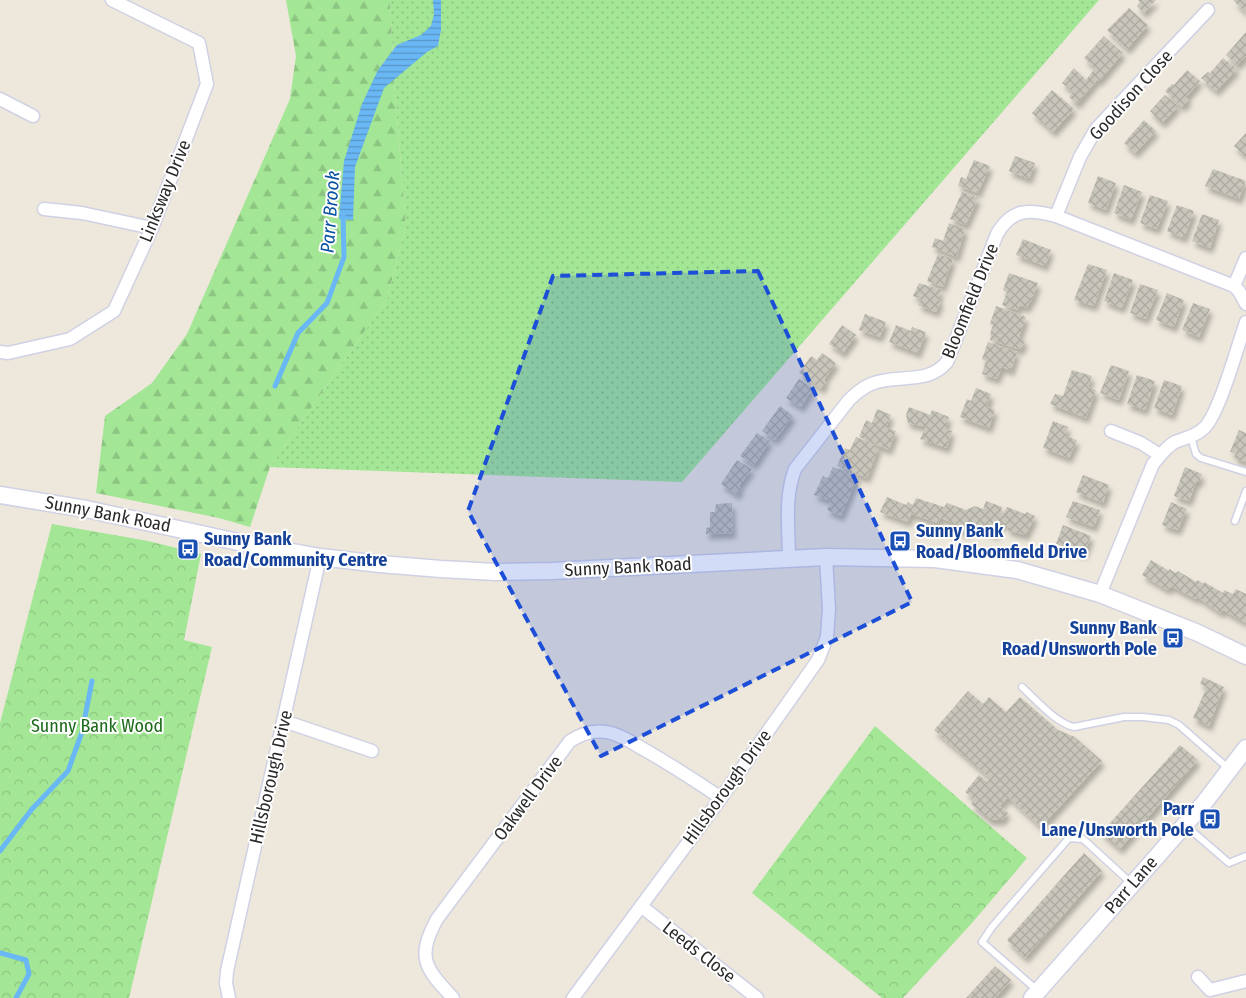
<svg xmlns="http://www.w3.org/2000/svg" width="1246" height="998" viewBox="0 0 1246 998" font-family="'Fira Sans Condensed',sans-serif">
  <defs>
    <pattern id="grass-dots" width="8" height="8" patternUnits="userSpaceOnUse" patternTransform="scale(1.25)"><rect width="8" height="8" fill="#a3e695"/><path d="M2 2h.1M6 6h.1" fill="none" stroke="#8cc581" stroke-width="1.8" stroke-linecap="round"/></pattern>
    <pattern id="forest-firs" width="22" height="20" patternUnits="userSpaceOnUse" patternTransform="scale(1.25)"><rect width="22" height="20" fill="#a3e695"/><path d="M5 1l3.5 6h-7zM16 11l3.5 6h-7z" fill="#8cc581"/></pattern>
    <pattern id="park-crowns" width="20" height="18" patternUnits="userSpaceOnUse" patternTransform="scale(1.25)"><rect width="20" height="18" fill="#a3e695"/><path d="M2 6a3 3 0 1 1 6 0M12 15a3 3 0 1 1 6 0" fill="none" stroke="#8cc581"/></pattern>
    <pattern id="water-rules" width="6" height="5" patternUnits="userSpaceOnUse" patternTransform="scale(1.25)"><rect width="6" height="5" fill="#69b7f4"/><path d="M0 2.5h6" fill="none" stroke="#5795c6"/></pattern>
    <pattern id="building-cross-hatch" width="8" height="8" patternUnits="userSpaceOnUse" patternTransform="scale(1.25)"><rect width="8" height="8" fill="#c8c5bb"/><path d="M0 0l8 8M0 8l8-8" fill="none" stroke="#aca9a1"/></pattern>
    <filter id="shadow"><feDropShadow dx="3" dy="5.5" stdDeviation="2.5" flood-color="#0004"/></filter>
  </defs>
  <rect width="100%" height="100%" fill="#ede8db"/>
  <polygon fill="url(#grass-dots)" points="390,0 1099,0 682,482 270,467 387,299 406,226 394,80"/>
  <polygon fill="url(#forest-firs)" points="286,0 390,0 394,80 406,226 387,299 270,467 250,527 219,518 96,493 105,416 152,383 187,334 290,99 296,56"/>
  <g fill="url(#park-crowns)">
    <polygon points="52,524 148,541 201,554 184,640 212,647 129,998 0,998 0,723"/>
    <polygon points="875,726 1027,858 972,923 903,998 882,998 752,893"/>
  </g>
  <polygon fill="url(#water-rules)" points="433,0 441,0 441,30 438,46 427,52 384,88 355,167 353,220 339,219 344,161 362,104 378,70 397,45 421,35 431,26 434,14"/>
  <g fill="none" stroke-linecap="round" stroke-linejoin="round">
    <g stroke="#69b7f4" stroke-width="5">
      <polyline points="275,386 298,333 327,303 344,257 343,213"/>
      <polyline points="0,851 32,809 68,771 82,732 92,681"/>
      <polyline points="0,953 26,960 29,974 16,998"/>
    </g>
  </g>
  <g fill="url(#building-cross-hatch)" filter="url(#shadow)">
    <polygon points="1138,0 1156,0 1144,13 1137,6 1140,2"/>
    <polygon points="1233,0 1246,0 1246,13"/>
    <polygon points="1129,8 1148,25 1127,49 1107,30"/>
    <polygon points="1246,32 1246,56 1237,65 1226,55"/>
    <polygon points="1104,36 1123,53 1099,81 1093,76 1097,80 1077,104 1069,97 1073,92 1062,83 1074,68 1086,80 1095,68 1084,58"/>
    <polygon points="1223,58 1237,69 1216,91 1201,78 1208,72 1210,73"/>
    <polygon points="1187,70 1200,81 1186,97 1189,100 1182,107 1165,91 1172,84 1174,85"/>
    <polygon points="1052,90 1074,109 1053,132 1032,113"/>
    <polygon points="1165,95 1178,106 1162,123 1150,111"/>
    <polygon points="1144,120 1156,131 1135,153 1124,143"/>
    <polygon points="1246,133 1246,157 1234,146"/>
    <polygon points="1015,156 1035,163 1029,179 1009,171"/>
    <polygon points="974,160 990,166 978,193 958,186 961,177 966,179"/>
    <polygon points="1213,169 1246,181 1239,199 1205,186"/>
    <polygon points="1098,176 1116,183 1106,210 1088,203"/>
    <polygon points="1124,185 1142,192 1131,220 1114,213"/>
    <polygon points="962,192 978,198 966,225 950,219"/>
    <polygon points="1150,195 1168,201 1157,229 1140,223"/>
    <polygon points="1177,205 1194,211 1184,238 1167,231"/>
    <polygon points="1202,214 1219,220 1210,248 1192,241"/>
    <polygon points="949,223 965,229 957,257 932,247 935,238 943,241"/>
    <polygon points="1023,239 1051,250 1045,266 1016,255"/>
    <polygon points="938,254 953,259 943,287 927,281"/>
    <polygon points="1088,264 1107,270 1094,306 1074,300"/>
    <polygon points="1009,273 1038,283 1031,302 1030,301 1027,308 1020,305 1018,310 1002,305 1007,292 1003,290"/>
    <polygon points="1114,273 1133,280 1122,308 1104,301"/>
    <polygon points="919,283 941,290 938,300 941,301 936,312 918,305 921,299 913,296"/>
    <polygon points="1140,284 1158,290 1146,319 1130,313"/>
    <polygon points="1167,293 1184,300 1174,327 1156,320"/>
    <polygon points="1193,303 1210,309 1199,337 1182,330"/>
    <polygon points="996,306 1026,317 1019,337 1025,340 1021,350 990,340 991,336 990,334 993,325 990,324"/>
    <polygon points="865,314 886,322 880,337 859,330"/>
    <polygon points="842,325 856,335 843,353 829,344"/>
    <polygon points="896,325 911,331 912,327 926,332 918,353 889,342"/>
    <polygon points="988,342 1017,352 1011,371 1002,367 997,379 982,374 986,361 982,359"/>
    <polygon points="822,353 836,363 824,380 826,382 821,389 799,373 811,356 817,360"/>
    <polygon points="1111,365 1129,371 1119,400 1100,393"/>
    <polygon points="1072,370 1092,376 1088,387 1096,390 1086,418 1050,404 1055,394 1063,396"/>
    <polygon points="1137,375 1155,381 1145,410 1127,404"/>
    <polygon points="799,379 813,388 801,407 786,398"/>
    <polygon points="1164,380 1182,386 1172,415 1154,408"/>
    <polygon points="976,388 991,394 987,407 995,410 989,428 960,417 967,399 971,401"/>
    <polygon points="780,406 793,416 775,440 762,431"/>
    <polygon points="909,407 930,415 932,410 949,417 945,429 952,431 947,448 920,439 926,427 908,423 906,415"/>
    <polygon points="877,409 891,415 886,428 896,431 889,450 859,437 866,420 872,423"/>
    <polygon points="1053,421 1068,427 1065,436 1077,440 1069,458 1043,448"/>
    <polygon points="1239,430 1246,433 1246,462 1234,458 1236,453 1230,452"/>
    <polygon points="757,433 770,441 754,465 740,456"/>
    <polygon points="856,437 879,447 867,478 837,466 845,448 850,450"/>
    <polygon points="737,460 752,469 739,486 741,488 737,495 721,484"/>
    <polygon points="833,467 858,476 841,516 827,510 831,501 814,495 823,476 828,478"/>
    <polygon points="1185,467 1202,474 1199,482 1196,482 1189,501 1174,496"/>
    <polygon points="1083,475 1109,485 1103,503 1076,492"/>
    <polygon points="887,497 906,505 908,502 913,505 916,498 944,507 947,503 966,510 975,506 983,509 986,501 1002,507 1000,514 1003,515 1007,507 1025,514 1027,512 1035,516 1026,535 1007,530 1008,526 1000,523 995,535 970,523 967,533 958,530 960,525 940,518 938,523 911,514 908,522 880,512"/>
    <polygon points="1073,501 1100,510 1094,527 1066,517"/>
    <polygon points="1171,502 1187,509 1178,530 1162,525"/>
    <polygon points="732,503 733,533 706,534 706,528 710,527 710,512 715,512 716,504"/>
    <polygon points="1063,525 1091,536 1084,554 1056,544"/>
    <polygon points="1151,560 1169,571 1169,569 1176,573 1178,571 1196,582 1197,580 1204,584 1204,582 1223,593 1224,590 1233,594 1236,589 1246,594 1246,623 1223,610 1221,613 1197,597 1196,599 1171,586 1168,590 1142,575"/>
    <polygon points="1203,677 1224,687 1209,726 1193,718 1207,687 1200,684"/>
    <polygon points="968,691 983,704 989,697 1006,712 1020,697 1058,730 1075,737 1102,761 1041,827 1008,797 1000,806 1008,813 1002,820 990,820 971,804 975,800 965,792 979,775 987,782 990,778 934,730"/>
    <polygon points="1180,745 1198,760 1120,849 1101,833"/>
    <polygon points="1084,853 1102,871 1025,958 1007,940"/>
    <polygon points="995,966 1011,980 995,998 966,998"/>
  </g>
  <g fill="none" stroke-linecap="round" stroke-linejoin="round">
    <g stroke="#d0d1e4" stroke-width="9">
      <g id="service">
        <polyline points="1191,437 1196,454 1201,458 1246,472"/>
        <polyline points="1235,521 1246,491"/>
        <path d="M1022,687c14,13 34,36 52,40l50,-10h19l26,3 10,5 50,44"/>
        <polyline points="1185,825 1229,863 1246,856"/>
        <polyline points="1037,990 982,942 992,927 1069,838 1083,839 1131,883"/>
      </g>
    </g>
    <g stroke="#d0d1e4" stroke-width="15">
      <g id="minor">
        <polyline points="0,99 33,116"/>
        <polyline points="44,209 82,213 152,228"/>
        <polyline points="1056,216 1080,157 1096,129 1208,10"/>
        <polyline points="1234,286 1246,258"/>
        <polyline points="0,352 8,353 70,339 114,311 152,228 207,84 199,43 112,0"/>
        <polyline points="1111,431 1141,443 1160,455"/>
        <path d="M789,560c0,-31 -5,-62 6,-91l54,-69c7,-7 13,-12 22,-16 26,-11 56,2 76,-22l50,-128c15,-26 32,-25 59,-18l178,70 5,5 7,13"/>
        <path d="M1100,594l53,-130c7,-8 13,-17 22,-22 10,-4 19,-5 28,-13 16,-13 35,-85 43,-107"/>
        <polyline points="284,721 372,751"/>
        <polyline points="641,906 757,998"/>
        <polyline points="1198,977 1210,990 1246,981"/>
        <polyline points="229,998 226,983 227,971 320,557"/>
        <path d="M453,998c-28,-30 -37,-40 -16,-79l133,-178c12,-8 26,-12 41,-8 12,3 23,11 34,17 26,15 51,31 76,48"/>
        <polyline points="573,998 721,798 818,660 827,637 829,609 826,557"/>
      </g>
    </g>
    <g stroke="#d0d1e4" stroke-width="19">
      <g id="tertiary">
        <polyline points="0,495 86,509 238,542 320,557 380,564 441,569 496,572 552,571 826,557 935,559 1017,570 1100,594 1198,633 1246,656"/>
        <polyline points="1032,998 1204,803 1246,748"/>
      </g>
    </g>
    <use href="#service" stroke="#fff" stroke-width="6"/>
    <use href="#minor" stroke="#fff" stroke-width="12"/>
    <use href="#tertiary" stroke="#fff" stroke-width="16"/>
  </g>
  <path fill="#1d4ed8" fill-opacity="0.2" stroke="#1d4ed8" stroke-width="4" stroke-dasharray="10 6" stroke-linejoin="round" d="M758,271l154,331 -311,154 -133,-245 85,-235z"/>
  <defs>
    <g id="bus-square" transform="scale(1.125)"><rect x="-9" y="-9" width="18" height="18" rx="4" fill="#1a4fb4" stroke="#fff"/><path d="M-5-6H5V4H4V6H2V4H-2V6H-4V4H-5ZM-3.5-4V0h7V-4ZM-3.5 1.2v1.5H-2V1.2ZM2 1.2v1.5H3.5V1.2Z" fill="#fff"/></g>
  </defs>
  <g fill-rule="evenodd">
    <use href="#bus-square" x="900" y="541"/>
    <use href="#bus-square" x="188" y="549"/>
    <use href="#bus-square" x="1173" y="638"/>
    <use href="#bus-square" x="1210" y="819"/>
  </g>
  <g text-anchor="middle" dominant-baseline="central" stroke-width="4" stroke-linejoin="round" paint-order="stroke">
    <g font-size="18" fill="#2a2a2a" stroke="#fff">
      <text transform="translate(1131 95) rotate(-48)">Goodison Close</text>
      <text transform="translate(165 191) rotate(-68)">Linksway Drive</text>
      <text transform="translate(970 301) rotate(-68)">Bloomfield Drive</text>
      <text transform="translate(108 514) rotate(11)">Sunny Bank Road</text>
      <text transform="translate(628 567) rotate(-3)">Sunny Bank Road</text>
      <text transform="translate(271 777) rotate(-77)">Hillsborough Drive</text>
      <text transform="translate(727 787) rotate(-54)">Hillsborough Drive</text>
      <text transform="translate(528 798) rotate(-53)">Oakwell Drive</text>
      <text transform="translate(1131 885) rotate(-49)">Parr Lane</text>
      <text transform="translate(699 952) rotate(38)">Leeds Close</text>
    </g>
    <g font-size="18" font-weight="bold" fill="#164399" stroke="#fff" text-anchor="start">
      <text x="916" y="531">Sunny Bank<tspan x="916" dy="21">Road/Bloomfield Drive</tspan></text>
      <text x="204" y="539">Sunny Bank<tspan x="204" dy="21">Road/Community Centre</tspan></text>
      <text x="1157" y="628" text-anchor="end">Sunny Bank<tspan x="1157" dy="21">Road/Unsworth Pole</tspan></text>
      <text x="1194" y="809" text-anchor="end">Parr<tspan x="1194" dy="21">Lane/Unsworth Pole</tspan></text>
    </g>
    <g font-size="18" fill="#1a6a17" stroke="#fff">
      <text x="97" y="726">Sunny Bank Wood</text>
    </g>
    <g font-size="19" font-style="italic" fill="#0751a1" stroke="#fff">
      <text transform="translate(330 212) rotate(-86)">Parr Brook</text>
    </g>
  </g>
</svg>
